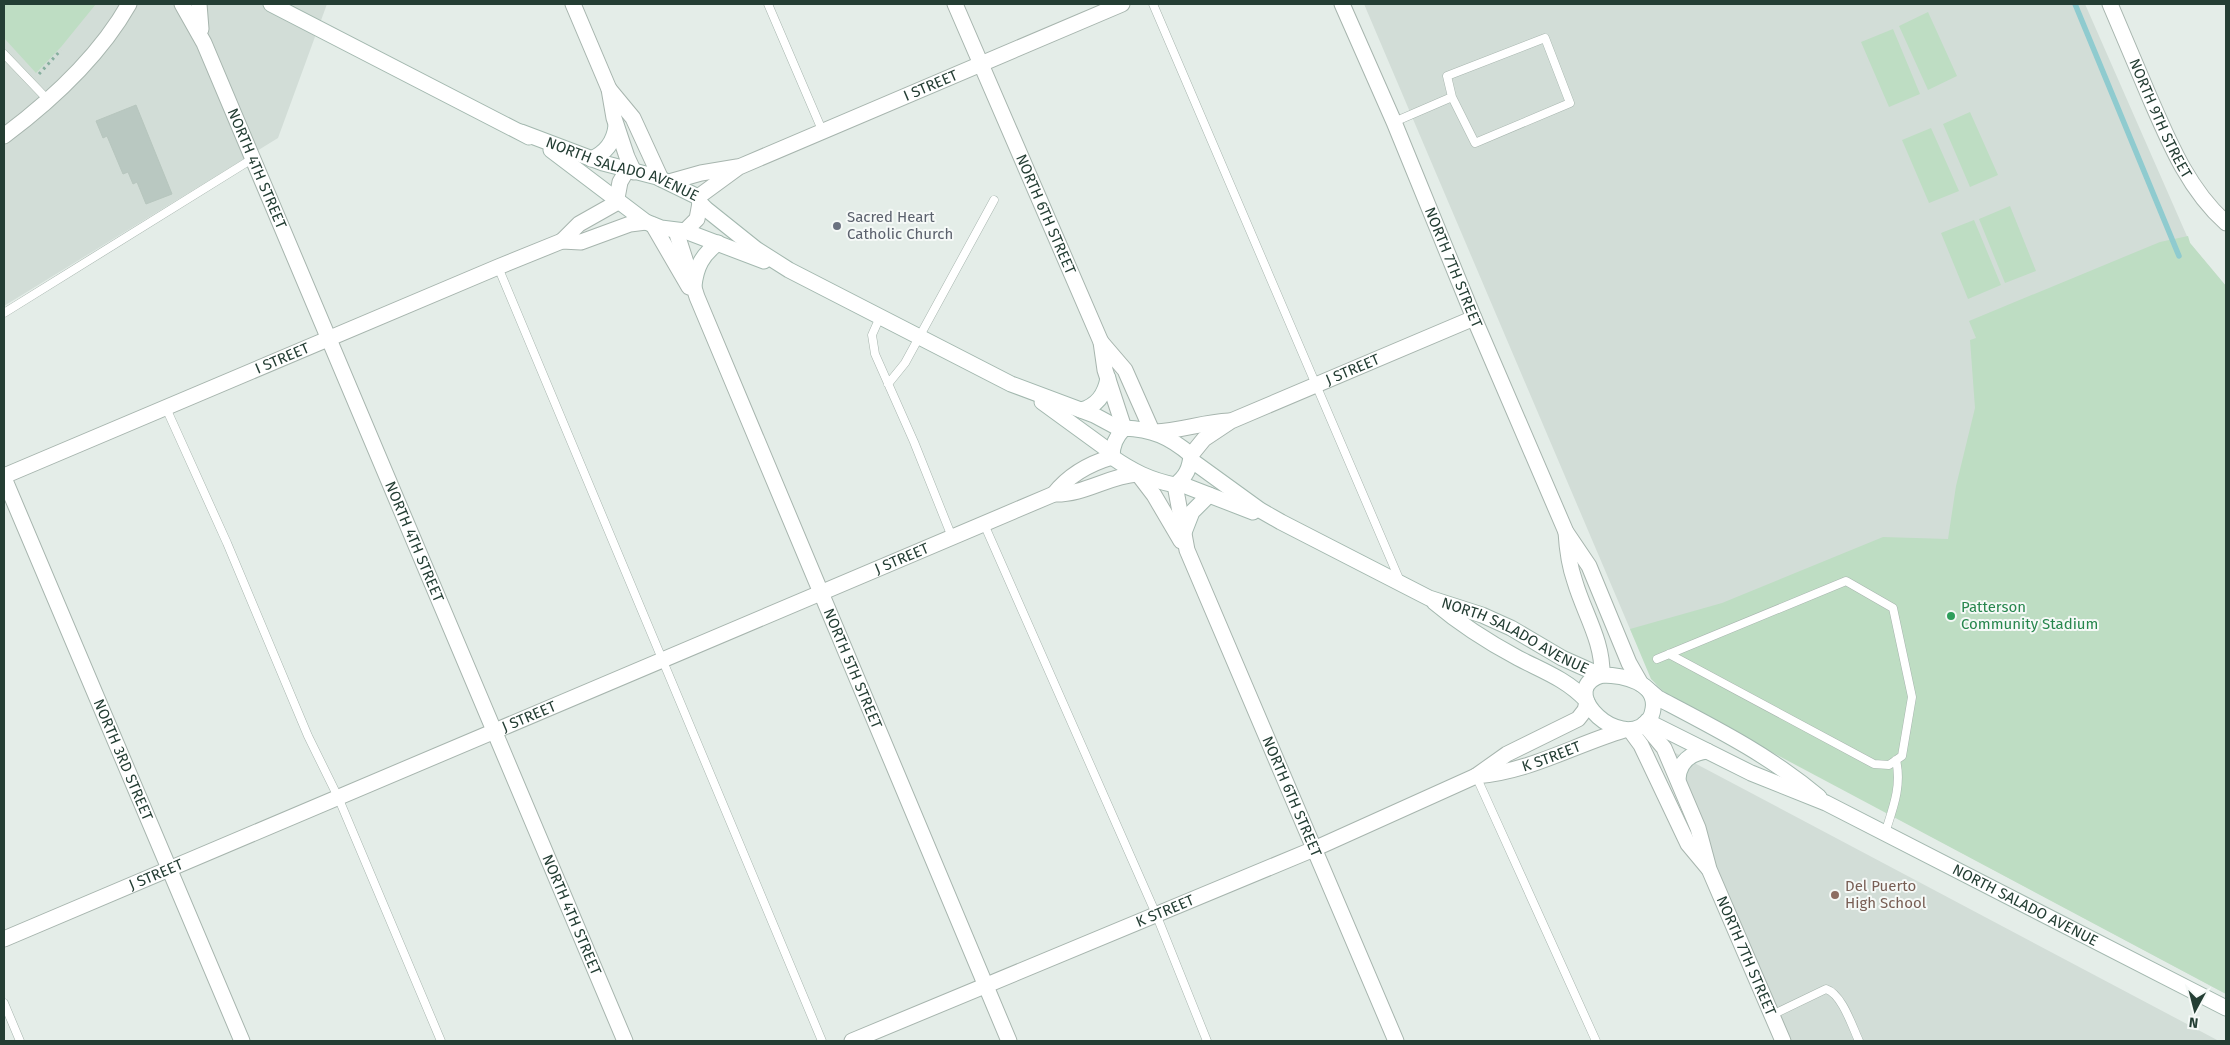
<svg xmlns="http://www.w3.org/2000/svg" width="2230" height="1045" viewBox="0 0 2230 1045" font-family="'Fira Sans',sans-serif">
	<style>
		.built { fill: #d2ddd7 }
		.green { fill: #beddc3 }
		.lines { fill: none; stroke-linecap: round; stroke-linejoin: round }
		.stream { stroke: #8fcbcf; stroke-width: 5.5 }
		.building { fill: #b9c8c1; stroke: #b7c6be }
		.service-casing { stroke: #a7b5ae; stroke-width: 9 }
		.minor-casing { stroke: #a7b5ae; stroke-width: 17 }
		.tertiary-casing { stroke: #a7b5ae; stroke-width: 17 }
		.secondary-casing { stroke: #a3b8af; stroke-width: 17 }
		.path { stroke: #86af9e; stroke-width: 3; stroke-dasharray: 2.5 4; stroke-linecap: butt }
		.service { stroke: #fff; stroke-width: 8 }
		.minor { stroke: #fff; stroke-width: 15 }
		.tertiary { stroke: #fff; stroke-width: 15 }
		.secondary { stroke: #fff; stroke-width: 15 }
		.worship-dot { fill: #6b7280; stroke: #f5f9f7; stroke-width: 2 }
		.leisure-dot { fill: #2e9e5b; stroke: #f5f9f7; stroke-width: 2 }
		.education-dot { fill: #8d6e63; stroke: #f5f9f7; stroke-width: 2 }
		.labels { text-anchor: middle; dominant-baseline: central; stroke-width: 4; stroke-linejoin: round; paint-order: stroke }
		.street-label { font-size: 15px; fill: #243e34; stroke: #f5f9f7 }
		.worship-label { font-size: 15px; fill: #5b616d; stroke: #f5f9f7; text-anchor: start }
		.leisure-label { font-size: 15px; fill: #27864d; stroke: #f5f9f7; text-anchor: start }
		.education-label { font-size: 15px; fill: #785e54; stroke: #f5f9f7; text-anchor: start }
	</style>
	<rect width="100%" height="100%" fill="#e4ede8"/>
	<path class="built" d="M4 4H327L278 138 4 306Z
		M1364 4H2085L2190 243 2226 286V994L1659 691 1630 629Z
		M1668 749 2219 1041H1784Z"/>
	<path class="green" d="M4 4H96L61 47 36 73 4 38Z
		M1928 12 1957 76 1928 90 1899 26Z
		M1893 29 1920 94 1889 107 1861 42Z
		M1970 112 1998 175 1970 187 1943 124Z
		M1931 128 1959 191 1929 203 1902 140Z
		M2010 206 2036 271 2005 283 1979 219Z
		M1974 220 2001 285 1968 299 1941 233Z
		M2188 236 2190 243 2226 286V994L1670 698 1651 679 1630 629 1722 603 1883 537 1948 539 1956 486 1975 408 1970 340 1976 338 1969 321 2160 242Z"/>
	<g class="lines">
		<path class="stream" d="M2075 4 2179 256"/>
	</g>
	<path class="building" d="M136 105 172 194 146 204 137 182 133 184 128 172 123 174 107 136 103 138 96 121Z"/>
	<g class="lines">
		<defs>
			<path id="service" d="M768 4 822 130
				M1153 4 1400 581
				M4 54 48 100
				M1394 122 1452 97 1475 143 1570 103 1545 38 1447 76 1452 97
				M498 267 822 1041
				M4 313 252 159
				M880 317 872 335 875 354 914 442 952 537
				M888 384 905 363 994 200
				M166 408 227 543 308 736 338 797 441 1041
				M984 524 1156 914 1207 1041
				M1657 659 1846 581 1893 608 1912 697 1902 756 1889 765 1874 764 1669 654
				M1476 776 1596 1041
				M1885 833C1893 808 1902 786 1896 760
				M4 1003 20 1041
				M1772 1015 1826 989C1842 994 1852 1026 1859 1041"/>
			<g id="minor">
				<path id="s1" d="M182 4 204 43 625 1041"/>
				<path d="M199 4 201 29"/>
				<path d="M573 4 609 89 614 118 627 157 634 172"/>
				<path id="s2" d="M955 4 1101 342 1105 370 1124 428"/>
				<path id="s3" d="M1342 4 1394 122 1474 318 1566 532 1589 566 1629 663 1641 684"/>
				<path id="s4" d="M2110 4C2123 34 2136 65 2149 96 2169 142 2188 189 2226 223"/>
				<path d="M609 89 633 118 661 179"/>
				<path d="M669 182 701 173 737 167"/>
				<path id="s5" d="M698 197 739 167 1122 4"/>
				<path d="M617 198 620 182 627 170"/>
				<path d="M653 225 689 287"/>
				<path id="s6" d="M676 231 697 297 1009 1041"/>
				<path d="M685 231 697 219 700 203"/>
				<path d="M562 241 579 224 618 202"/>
				<path d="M1101 342 1125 370 1152 431"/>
				<path d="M1155 432C1180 431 1204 422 1229 421"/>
				<path id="s7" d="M1191 455 1204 439 1231 421 1474 318"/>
				<path d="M1138 474 1154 495 1181 541"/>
				<path id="s8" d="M4 476 498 267 562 241 581 242 630 224 646 222"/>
				<path id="s9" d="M4 478 242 1041"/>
				<path id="s10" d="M1175 485 1187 550 1396 1041"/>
				<path d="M1054 494C1069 475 1088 464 1112 457"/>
				<path d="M1566 532C1567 549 1569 565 1575 582 1584 613 1603 641 1602 675"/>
				<path id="s11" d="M1644 724 1664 748 1698 828 1709 869 1783 1041"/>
				<path d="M1630 730 1641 745 1688 844 1708 868"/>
				<path id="s12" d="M1476 776C1529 772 1574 745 1624 730"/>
				<path id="s13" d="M4 939 1054 494C1084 495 1108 476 1137 474"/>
				<path id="s14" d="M852 1041 1314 849 1476 776 1507 754 1578 719 1585 710 1587 702"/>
			</g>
			<path id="tertiary" d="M4 136C52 100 99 57 129 4"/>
			<g id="secondary">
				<path d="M271 4 529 137"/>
				<path id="s15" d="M521 132 603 163 657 177 698 197 700 203 706 209 756 249 789 270 1011 384 1094 415 1122 430"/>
				<path d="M551 150 646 222 661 228 685 231 764 261"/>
				<path d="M591 159C606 153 614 142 616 126"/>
				<path d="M694 286C696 267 702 255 718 243"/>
				<path d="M1042 402 1112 453"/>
				<path d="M1081 410C1097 406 1105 395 1108 378"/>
				<path d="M1124 428C1152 429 1170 437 1191 455 1190 468 1186 477 1175 485 1150 480 1132 471 1112 457 1112 445 1116 437 1124 428Z"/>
				<path id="s16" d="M1191 460 1260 510 1281 522 1429 598 1482 615 1511 628 1562 658 1600 675"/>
				<path d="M1178 483 1253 512"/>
				<path d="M1183 535 1192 512 1209 495"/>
				<path d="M1434 602C1460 624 1488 642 1518 658 1543 671 1566 679 1586 700"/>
				<path d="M1602 675C1622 675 1658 682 1653 709 1652 717 1647 724 1640 727 1610 742 1558 688 1602 675Z"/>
				<path d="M1644 686 1658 698C1715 728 1769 755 1819 797"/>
				<path id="s17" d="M1647 721 1751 773 1826 803 2226 1008"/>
				<path d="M1678 779C1679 762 1690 753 1707 751"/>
			</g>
		</defs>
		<use href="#service" class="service-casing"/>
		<use href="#minor" class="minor-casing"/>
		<use href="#tertiary" class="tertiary-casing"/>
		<use href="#secondary" class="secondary-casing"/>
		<path class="path" d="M39 74 61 50"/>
		<use href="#service" class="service"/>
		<use href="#minor" class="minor"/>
		<use href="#tertiary" class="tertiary"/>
		<use href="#secondary" class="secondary"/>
	</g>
	<circle class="worship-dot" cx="837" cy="226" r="5"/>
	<circle class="leisure-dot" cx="1951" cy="616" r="5"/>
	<circle class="education-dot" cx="1835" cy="895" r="5"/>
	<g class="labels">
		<g class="street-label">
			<text stroke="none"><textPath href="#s5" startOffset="259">I STREET</textPath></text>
			<text stroke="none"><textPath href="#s4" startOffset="125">NORTH 9TH STREET</textPath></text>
			<text stroke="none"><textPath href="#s1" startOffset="181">NORTH 4TH STREET</textPath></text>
			<text stroke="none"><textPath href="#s15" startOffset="108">NORTH SALADO AVENUE</textPath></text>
			<text stroke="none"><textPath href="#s2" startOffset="229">NORTH 6TH STREET</textPath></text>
			<text stroke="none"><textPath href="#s3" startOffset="286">NORTH 7TH STREET</textPath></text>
			<text stroke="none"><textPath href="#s8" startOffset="302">I STREET</textPath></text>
			<text stroke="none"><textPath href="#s7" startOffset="185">J STREET</textPath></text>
			<text stroke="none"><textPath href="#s1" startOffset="586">NORTH 4TH STREET</textPath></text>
			<text stroke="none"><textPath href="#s13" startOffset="975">J STREET</textPath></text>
			<text stroke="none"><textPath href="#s16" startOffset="370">NORTH SALADO AVENUE</textPath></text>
			<text stroke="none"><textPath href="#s6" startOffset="472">NORTH 5TH STREET</textPath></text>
			<text stroke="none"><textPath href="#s13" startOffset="570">J STREET</textPath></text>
			<text stroke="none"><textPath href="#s12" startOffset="78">K STREET</textPath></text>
			<text stroke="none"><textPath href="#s9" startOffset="306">NORTH 3RD STREET</textPath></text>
			<text stroke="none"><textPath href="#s10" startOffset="334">NORTH 6TH STREET</textPath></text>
			<text stroke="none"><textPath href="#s13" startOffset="165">J STREET</textPath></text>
			<text stroke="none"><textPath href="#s17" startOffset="421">NORTH SALADO AVENUE</textPath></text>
			<text stroke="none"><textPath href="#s14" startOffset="339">K STREET</textPath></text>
			<text stroke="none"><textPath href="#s1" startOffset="991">NORTH 4TH STREET</textPath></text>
			<text stroke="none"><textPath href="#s11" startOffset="255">NORTH 7TH STREET</textPath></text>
		</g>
		<g class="worship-label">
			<text x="847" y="217">Sacred Heart<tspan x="847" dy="17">Catholic Church</tspan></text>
		</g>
		<g class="leisure-label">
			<text x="1961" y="607">Patterson<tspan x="1961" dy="17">Community Stadium</tspan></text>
		</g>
		<g class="education-label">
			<text x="1845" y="886">Del Puerto<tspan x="1845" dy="17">High School</tspan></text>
		</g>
	</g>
	<rect width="2230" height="1045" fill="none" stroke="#243e34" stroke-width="10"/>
	<g transform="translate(2195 1010) rotate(187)" stroke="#f5f9f7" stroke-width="4" paint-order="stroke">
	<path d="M0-4L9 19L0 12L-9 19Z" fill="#243e34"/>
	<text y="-8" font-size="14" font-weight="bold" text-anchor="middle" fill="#243e34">N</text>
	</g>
</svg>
